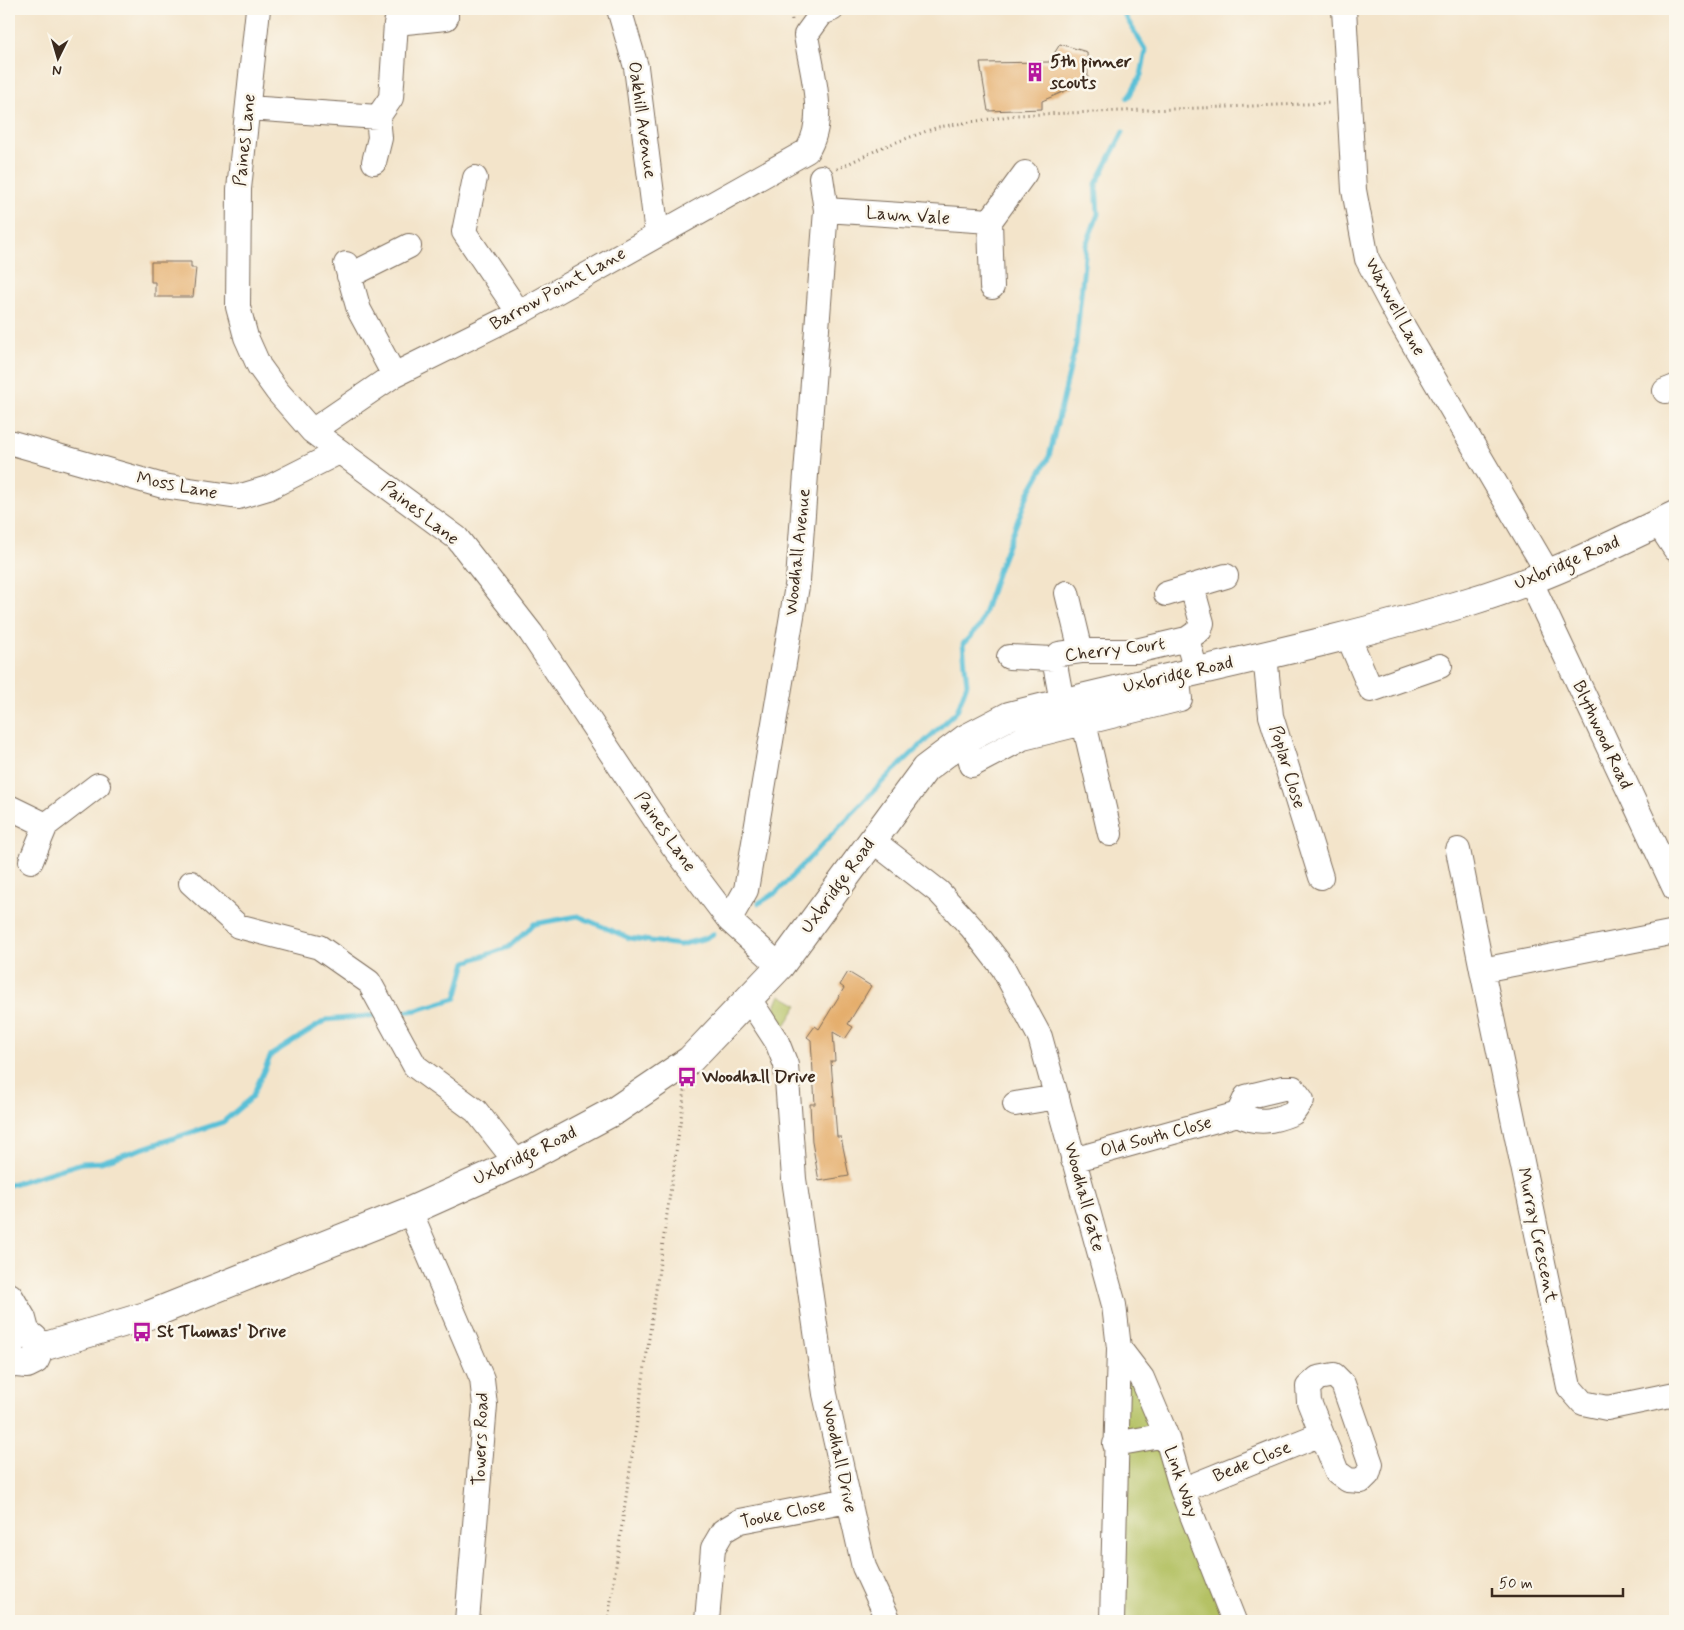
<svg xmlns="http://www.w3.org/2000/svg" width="1684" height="1630" viewBox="0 0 1684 1630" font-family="Mynerve,sans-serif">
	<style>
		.green { fill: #b4c163; stroke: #787640 }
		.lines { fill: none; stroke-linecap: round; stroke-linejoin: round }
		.stream { stroke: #5ac0d7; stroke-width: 5 }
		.building { fill: #e4ab67 }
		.minor-casing { stroke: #7b6b5a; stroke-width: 26 }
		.major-casing { stroke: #7b6b5a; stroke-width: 30 }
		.path { stroke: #7b6b5a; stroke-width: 3; stroke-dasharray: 1 4; stroke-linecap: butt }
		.minor { stroke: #fff; stroke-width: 24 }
		.major { stroke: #fff; stroke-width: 28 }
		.labels { text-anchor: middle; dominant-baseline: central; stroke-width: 5; stroke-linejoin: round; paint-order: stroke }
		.poi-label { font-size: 18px; font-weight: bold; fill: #3b2a1e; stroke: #fbf7ec; text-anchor: start }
		.street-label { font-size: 18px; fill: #3b2a1e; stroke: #fbf7ec }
	</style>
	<rect width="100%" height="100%" fill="#fbf7ec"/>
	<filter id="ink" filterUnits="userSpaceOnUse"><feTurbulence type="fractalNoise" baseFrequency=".02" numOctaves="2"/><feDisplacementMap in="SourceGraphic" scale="10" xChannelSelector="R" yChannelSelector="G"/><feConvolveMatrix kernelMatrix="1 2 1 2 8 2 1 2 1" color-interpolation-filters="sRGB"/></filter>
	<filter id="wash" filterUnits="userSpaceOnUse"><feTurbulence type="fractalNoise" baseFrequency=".0096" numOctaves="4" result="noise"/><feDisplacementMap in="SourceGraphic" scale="20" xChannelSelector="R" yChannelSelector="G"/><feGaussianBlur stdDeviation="1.12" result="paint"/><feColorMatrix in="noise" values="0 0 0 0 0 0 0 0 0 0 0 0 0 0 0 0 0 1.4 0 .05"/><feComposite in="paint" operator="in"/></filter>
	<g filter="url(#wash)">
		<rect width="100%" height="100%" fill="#f3e4ca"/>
		<path class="green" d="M780 995 798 1005 784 1027 778 1023 773 1012Z
			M1119 1348 1234 1621H1112Z"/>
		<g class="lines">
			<path class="stream" d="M1124 9V14L1146 51 1141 75 1128 98
				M759 903 777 892 886 778 957 711 967 684 963 644 980 626 999 568 1028 494 1049 457 1076 344 1086 245 1098 214 1096 184 1123 132
				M395 1013 417 1010 456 998 466 962 509 947 534 924 578 916 629 938 680 945 706 938 713 934
				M9 1185 82 1163 101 1162 223 1122 252 1097 271 1055 326 1020 379 1015"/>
		</g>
		<g id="blocks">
			<path class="building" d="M1060 44 1087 52 1088 81 1042 101V109L988 111 980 63 1049 62Z
				M151 262H191V268H196L193 297H155V282H151Z
				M848 972 871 986 848 1024 853 1027 845 1039 833 1032 835 1061H831L837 1137H841L849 1176 819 1181 812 1142 810 1104H815L811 1040 807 1037 815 1026 819 1029 844 988 840 985Z"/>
		</g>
	</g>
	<g filter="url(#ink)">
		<use href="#blocks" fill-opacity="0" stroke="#7b6b5a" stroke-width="1"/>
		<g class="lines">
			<defs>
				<path id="minor" d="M258 9 239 189 238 307 246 337 259 366 277 391 312 431 457 538 531 633 673 846 729 920 780 966
					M619 9 636 67 657 234
					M1344 9 1354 190 1367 259 1400 321 1548 573
					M248 108 378 117
					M374 162 380 138 378 117 391 98 396 23 446 18V9
					M475 178 464 232 519 313
					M826 210 990 221 992 287
					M990 221 1025 173
					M346 264 359 310 394 375
					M349 276 409 246
					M1665 391 1675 387
					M312 431 394 375 519 313 807 151C828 118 811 71 806 35L822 13 832 9
					M9 442 163 486 238 497 268 488 339 452
					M1658 523 1675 549
					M1530 580 1675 889
					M1067 593 1081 651
					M1166 594 1226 576
					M1348 636 1371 690 1440 666
					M1187 639 1200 630 1202 623 1192 587
					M1265 655 1271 716 1321 877
					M1009 657 1054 659
					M1062 702 1054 659 1059 654 1081 651H1136L1187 639 1196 671
					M1084 723 1110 834
					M965 739 972 765 1023 738 1180 699 1177 674
					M9 807 46 825
					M872 840 939 892 972 928 1003 968 1040 1037 1114 1305 1119 1348 1112 1621
					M1458 850 1482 970
					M31 861 46 825 98 785
					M191 883 238 926 319 947 369 982 415 1066 476 1111 517 1163
					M729 920 746 890 798 580 826 210 821 177
					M1675 932 1482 970 1569 1387 1583 1403 1607 1408 1675 1394
					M749 999 777 1042 786 1065 794 1179 825 1394 864 1567 889 1621
					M1015 1104 1057 1097
					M1073 1160 1238 1114 1246 1097 1283 1088H1293L1302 1100 1293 1113C1273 1121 1258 1125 1238 1114
					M410 1211 482 1379 485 1405 467 1621
					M1119 1348 1142 1378 1166 1435 1182 1490 1234 1621
					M1334 1375 1343 1384 1371 1464 1368 1474 1361 1481 1348 1480 1337 1472 1309 1402 1308 1387 1318 1378Z
					M1115 1444 1166 1435
					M1182 1490 1321 1434
					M707 1621 713 1548 723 1531 740 1521 848 1500"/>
				<path id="major" d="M9 1297 22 1319 26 1334
					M9 1345 16 1336 26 1334C39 1339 41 1349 35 1360L27 1364 16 1363 9 1354
					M39 1348 149 1315 410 1211 517 1163 616 1110 690 1060 780 966 925 769 965 739 1009 716C1163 676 1319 648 1471 601 1541 580 1609 547 1675 515"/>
			</defs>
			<use href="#minor" class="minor-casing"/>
			<use href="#major" class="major-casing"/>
			<path class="path" d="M791 9 792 21
				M837 169 883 147 938 127 1016 115 1331 103
				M608 1621 685 1090"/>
			<use href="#minor" class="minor"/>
			<use href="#major" class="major"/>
		</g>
	</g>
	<defs>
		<symbol id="building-bare" viewBox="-9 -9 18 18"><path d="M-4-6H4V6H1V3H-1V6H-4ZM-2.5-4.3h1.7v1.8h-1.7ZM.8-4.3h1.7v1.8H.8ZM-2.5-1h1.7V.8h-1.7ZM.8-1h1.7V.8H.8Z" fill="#b5179e" stroke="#fbf7ec" stroke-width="2.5" paint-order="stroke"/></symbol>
		<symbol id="bus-bare" viewBox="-9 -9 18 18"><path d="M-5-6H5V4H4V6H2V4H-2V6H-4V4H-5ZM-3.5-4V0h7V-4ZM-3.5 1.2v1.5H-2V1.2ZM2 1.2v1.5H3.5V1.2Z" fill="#b5179e" stroke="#fbf7ec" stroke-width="2.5" paint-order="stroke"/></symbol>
	</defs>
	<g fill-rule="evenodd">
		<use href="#building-bare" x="1021" y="58" width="28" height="28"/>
		<use href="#bus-bare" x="673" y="1063" width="28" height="28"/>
		<use href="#bus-bare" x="128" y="1318" width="28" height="28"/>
	</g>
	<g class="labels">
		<g class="poi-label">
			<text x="1050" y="62">5th pinner<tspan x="1050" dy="21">scouts</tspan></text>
			<text x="702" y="1077">Woodhall Drive</text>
			<text x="157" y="1332">St Thomas' Drive</text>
		</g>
		<g class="street-label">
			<text transform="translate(642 120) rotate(82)">Oakhill Avenue</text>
			<text transform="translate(245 140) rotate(-84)">Paines Lane</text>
			<text transform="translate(908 216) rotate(4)">Lawn Vale</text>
			<text transform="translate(558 289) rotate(-29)">Barrow Point Lane</text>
			<text transform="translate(1395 307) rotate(62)">Waxwell Lane</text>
			<text transform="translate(177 486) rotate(11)">Moss Lane</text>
			<text transform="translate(420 513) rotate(38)">Paines Lane</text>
			<text transform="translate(798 552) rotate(-84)">Woodhall Avenue</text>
			<text transform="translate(1567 563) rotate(-23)">Uxbridge Road</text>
			<text transform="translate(1115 650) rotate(-7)">Cherry Court</text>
			<text transform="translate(1178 675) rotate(-13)">Uxbridge Road</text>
			<text transform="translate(1602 735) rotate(65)">Blythwood Road</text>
			<text transform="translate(1287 767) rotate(73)">Poplar Close</text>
			<text transform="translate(665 832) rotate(55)">Paines Lane</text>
			<text transform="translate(838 886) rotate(-54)">Uxbridge Road</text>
			<text transform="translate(1156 1137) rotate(-15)">Old South Close</text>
			<text transform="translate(525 1156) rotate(-26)">Uxbridge Road</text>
			<text transform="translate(1084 1197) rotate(75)">Woodhall Gate</text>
			<text transform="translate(1537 1235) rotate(78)">Murray Crescent</text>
			<text transform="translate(481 1439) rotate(-88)">Towers Road</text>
			<text transform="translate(839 1457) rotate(78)">Woodhall Drive</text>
			<text transform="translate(1252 1462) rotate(-22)">Bede Close</text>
			<text transform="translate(1181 1482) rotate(71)">Link Way</text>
			<text transform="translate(783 1514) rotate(-12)">Tooke Close</text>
		</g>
	</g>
	<rect width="1684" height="1630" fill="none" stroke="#fbf7ec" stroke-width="30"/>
	<g transform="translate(58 58) rotate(185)" stroke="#fbf7ec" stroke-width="4" paint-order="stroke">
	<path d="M0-4L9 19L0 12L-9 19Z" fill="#3b2a1e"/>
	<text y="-8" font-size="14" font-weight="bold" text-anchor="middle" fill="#3b2a1e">N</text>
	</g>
	<path d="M1492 1588v8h131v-8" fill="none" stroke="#3b2a1e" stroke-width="2.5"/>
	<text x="1499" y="1588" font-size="15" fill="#3b2a1e" stroke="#fbf7ec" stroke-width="4" paint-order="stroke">50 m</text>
</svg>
